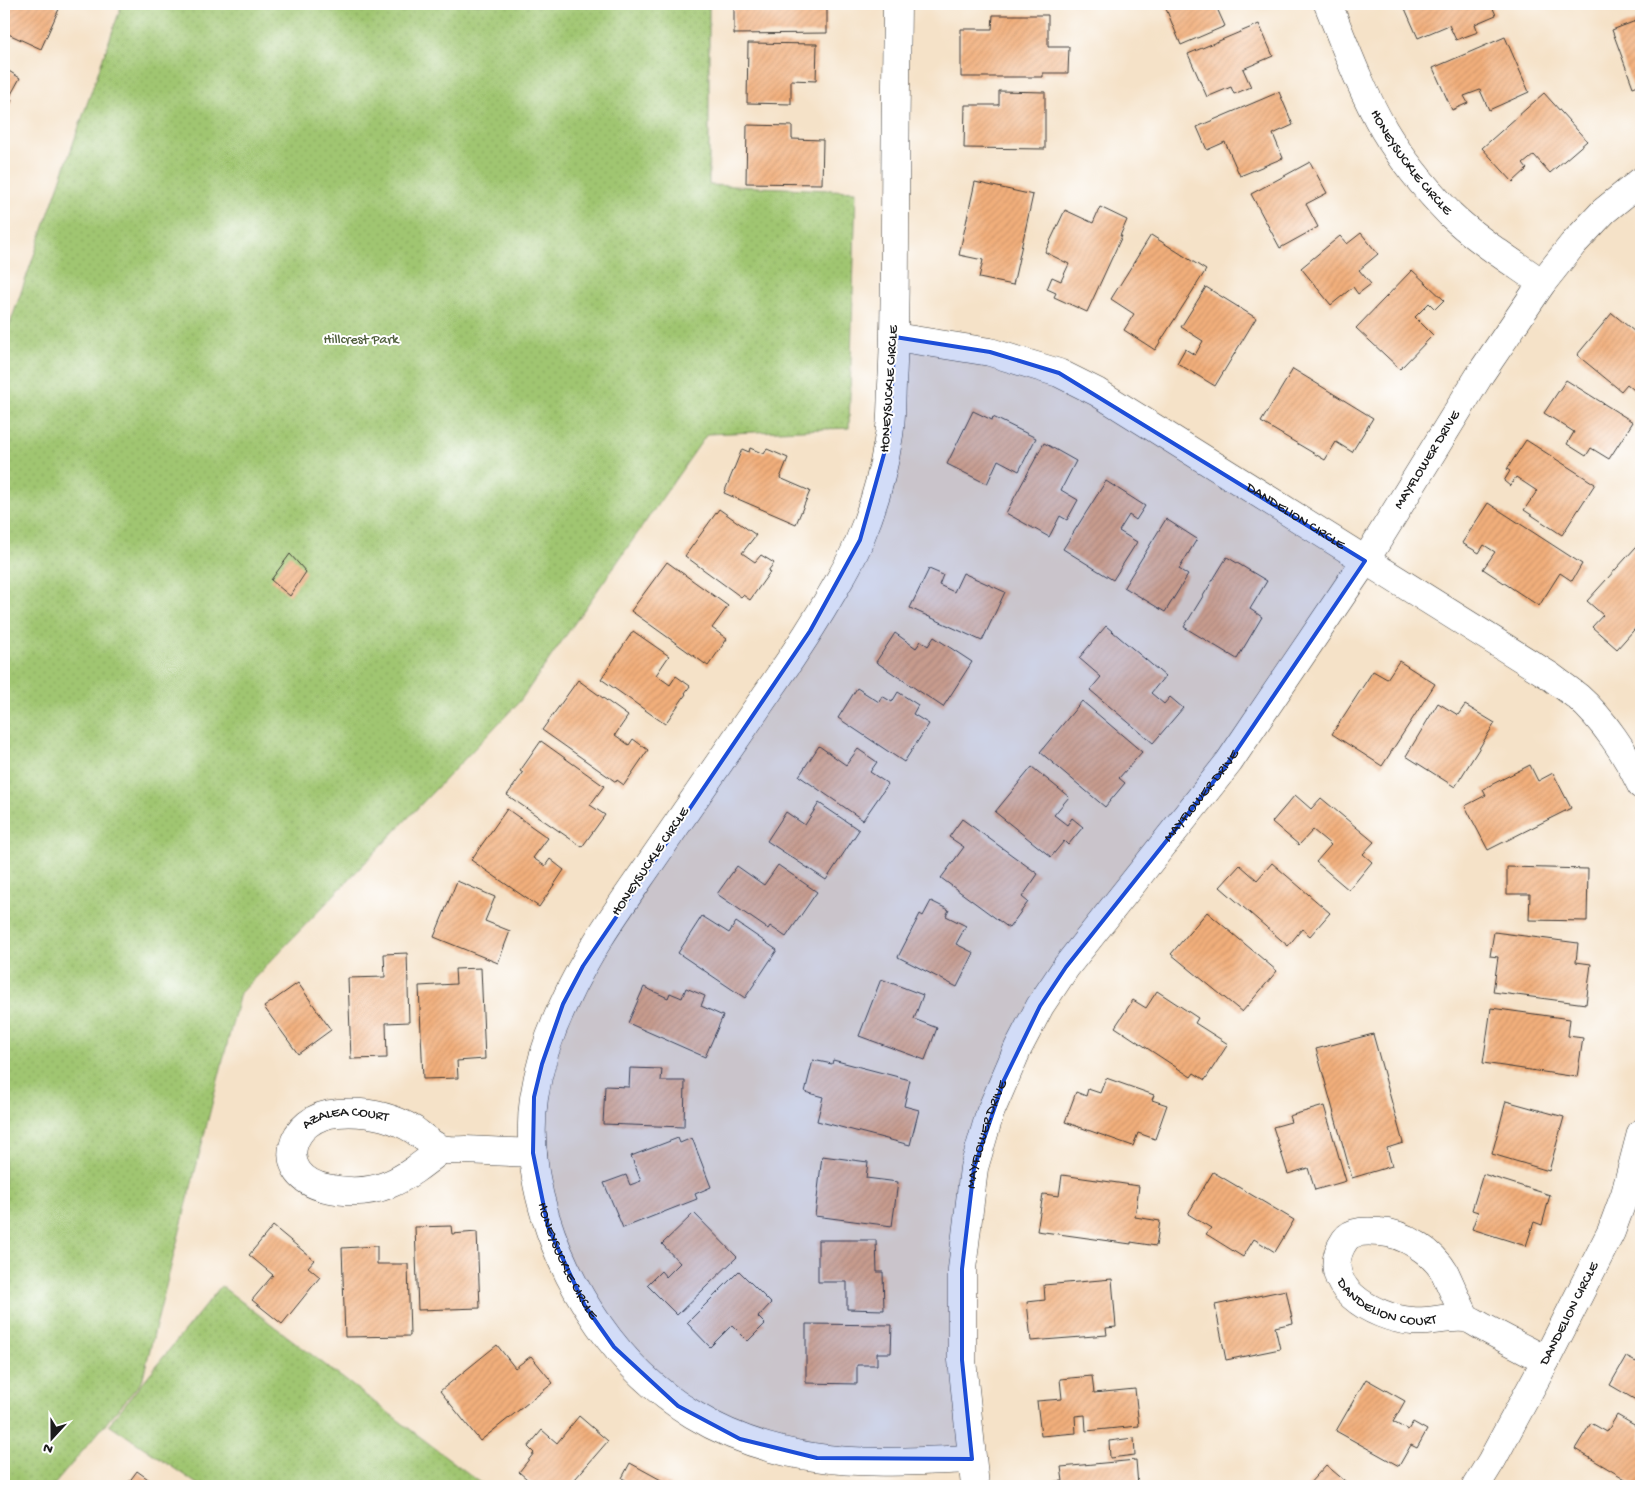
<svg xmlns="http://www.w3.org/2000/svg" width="1645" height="1490" viewBox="0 0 1645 1490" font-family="'Gochi Hand',sans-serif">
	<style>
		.green { fill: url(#green-dots); stroke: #5e7146 }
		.building { fill: url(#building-hatch) }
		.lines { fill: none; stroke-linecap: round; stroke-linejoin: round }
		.minor-casing { stroke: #3d3a36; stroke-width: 29 }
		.minor { stroke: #fff; stroke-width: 28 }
		.marked { fill: #1d4ed8; fill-opacity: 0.2; stroke: #1d4ed8; stroke-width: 4; stroke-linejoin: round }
		.labels { text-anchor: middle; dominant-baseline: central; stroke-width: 4; stroke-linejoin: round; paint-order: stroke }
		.street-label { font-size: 14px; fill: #1c1c1c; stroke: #fff }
		.park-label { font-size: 14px; fill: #51603e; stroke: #fff }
	</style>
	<defs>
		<pattern id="green-dots" width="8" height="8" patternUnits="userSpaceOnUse" patternTransform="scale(1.25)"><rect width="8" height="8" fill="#a0c671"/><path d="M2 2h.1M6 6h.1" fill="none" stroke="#89aa61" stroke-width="1.8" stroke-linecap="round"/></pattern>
		<pattern id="building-hatch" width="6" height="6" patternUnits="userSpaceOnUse" patternTransform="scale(1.25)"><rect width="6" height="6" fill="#f2af7b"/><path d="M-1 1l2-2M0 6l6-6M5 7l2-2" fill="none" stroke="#cf966a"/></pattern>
	</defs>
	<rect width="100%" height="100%" fill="#fff"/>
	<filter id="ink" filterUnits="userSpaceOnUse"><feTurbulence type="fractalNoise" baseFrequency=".02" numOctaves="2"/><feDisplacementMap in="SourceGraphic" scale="10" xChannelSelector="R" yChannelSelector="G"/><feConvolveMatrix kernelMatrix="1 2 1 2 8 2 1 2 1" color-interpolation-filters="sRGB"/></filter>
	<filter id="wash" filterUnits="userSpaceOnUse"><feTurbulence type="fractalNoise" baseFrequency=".0096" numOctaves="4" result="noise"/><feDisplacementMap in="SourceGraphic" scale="20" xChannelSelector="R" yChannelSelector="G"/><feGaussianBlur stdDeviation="1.12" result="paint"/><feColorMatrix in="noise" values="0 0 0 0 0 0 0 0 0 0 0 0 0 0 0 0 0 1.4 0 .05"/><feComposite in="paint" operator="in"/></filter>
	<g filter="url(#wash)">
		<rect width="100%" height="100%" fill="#f5e2c8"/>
		<path class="green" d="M122 4H709V185L856 191 849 428 707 434 520 701 240 993 142 1381 53 1486H4V341Z
			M221 1286 485 1486H200L109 1424Z"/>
		<g id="blocks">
			<path class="building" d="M4 4H58L56 7 59 9 41 49 4 32Z
				M734 4H827V33L734 34Z
				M1006 4H1046V6L1006 5Z
				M1164 4H1215L1225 26 1181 45Z
				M1403 4H1491L1496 15 1475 24 1478 32 1456 40 1449 25 1418 38Z
				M993 15H1048V47H1069L1068 73H1043V77H961V29H992Z
				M1641 19V84L1633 87 1612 30Z
				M1259 24 1273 56 1243 69 1251 87 1234 94 1231 87 1207 97 1188 54Z
				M1505 37 1529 92 1489 110 1480 90 1464 96 1468 103 1452 110 1433 68Z
				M748 43 817 44 816 81 791 80V104L747 103Z
				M4 68 20 78 9 98 12 100 4 115Z
				M999 91 1045 92V149L964 148 965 105H999Z
				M1279 92 1293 125 1273 134 1283 158 1240 176 1225 142 1207 150 1197 127Z
				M1544 93 1587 141 1550 173 1534 155 1523 164 1527 169 1513 182 1482 148Z
				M747 125 792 126V139L823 140 822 184 746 183Z
				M1310 162 1327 193 1306 204 1318 227 1280 248 1251 194Z
				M975 182 1033 195 1013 285 979 278 983 260 959 255Z
				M1100 207 1127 220 1120 236H1122L1087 312 1054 297 1056 293 1047 289 1052 277 1061 281 1069 264 1045 252 1065 210 1093 223Z
				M1361 233 1378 254 1359 270 1371 284 1358 294 1353 287 1331 305 1301 268 1340 236 1347 244Z
				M1151 235 1206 270 1155 350 1124 330 1134 314 1111 299Z
				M1412 270 1444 300 1435 309 1429 303 1415 317 1433 335 1400 369 1356 328Z
				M1206 287 1256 318 1215 386 1177 363 1185 349 1195 355 1203 341 1181 327Z
				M1612 313 1641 337V396L1627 384 1621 391 1577 355Z
				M1293 369 1373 418 1352 452 1336 442 1325 460 1261 422Z
				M1566 380 1633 422 1609 459 1591 448 1586 456 1567 444 1574 432 1544 413Z
				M973 411 992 420 993 417 1036 438 1019 471 998 460 987 484 947 464Z
				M1526 440 1595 484 1562 535 1524 510 1537 491 1516 477 1510 486 1504 481 1510 471 1507 469Z
				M1044 443 1076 461 1061 490 1078 500 1067 520 1060 516 1049 537 1006 513Z
				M750 448 764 454 767 449 788 458 780 478 810 491 796 524 724 493 742 449 749 452Z
				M1106 481 1145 506 1136 520 1129 515 1119 531 1137 542 1113 580 1063 549Z
				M1488 503 1582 564 1572 581 1560 573 1539 606 1483 569 1495 552 1484 545 1479 553 1462 543Z
				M719 509 756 535 742 553 755 562 761 555 774 563 768 571 770 572 750 600 743 595 741 597 685 556Z
				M1166 519 1197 539 1179 569 1188 575 1165 612 1124 587Z
				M1636 547 1641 552V622L1617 649 1592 627 1603 615 1587 601Z
				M290 554 306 572 290 596 271 580Z
				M1227 557 1267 581 1250 609 1262 617 1237 659 1184 627Z
				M667 562 728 606 712 628 727 639 708 666 631 611Z
				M929 569 943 575 939 585 954 592 963 573 1005 592 982 641 910 608Z
				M1106 626 1165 676 1151 693 1164 704 1170 697 1183 708 1153 743 1090 690 1101 677 1079 658Z
				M633 631 669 656 656 675 670 685 676 676 690 686 685 693 686 694 665 724 601 679Z
				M895 633 916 648 921 641 928 646 934 637 972 662 943 707 876 662Z
				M1399 661 1435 684 1382 766 1332 734 1373 671 1387 679Z
				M578 680 628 716 615 735 629 745 633 739 648 750 624 785 617 780 616 782 542 730Z
				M857 688 879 702 882 696 892 702 898 692 918 705 913 714 929 724 904 762 838 718Z
				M1082 701 1142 752 1119 778 1125 783 1105 807 1040 752Z
				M1438 703 1458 715 1465 705 1495 723 1455 787 1406 756Z
				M541 741 604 786 590 805 605 815 582 847 507 795 523 773 520 771Z
				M819 746 846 765 858 749 877 762 870 772 888 784 863 820 799 776Z
				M1530 765 1538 781 1553 773 1571 808 1488 850 1465 806 1486 795 1483 789Z
				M1032 767 1069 797 1054 815 1067 825 1072 818 1083 827 1068 845 1064 841 1051 857 995 812Z
				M1295 795 1311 809 1321 798 1374 842 1363 854 1372 862 1349 890 1316 862 1331 845 1313 830 1299 845 1272 822Z
				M819 803 859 830 826 880 767 841 786 812 805 825Z
				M507 809 548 838 533 858 545 866 550 859 564 870 539 907 471 860Z
				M962 819 1038 874 1022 897 1028 902 1009 928 941 878 964 847 949 837Z
				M1272 863 1330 913 1310 936 1302 929 1288 946 1220 887 1240 865 1257 880Z
				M778 865 817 892 786 937 770 926 768 929 717 894 737 866 764 885Z
				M1507 867 1588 869 1587 921 1529 920 1530 894H1507Z
				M457 881 495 897 485 921 510 931 498 963 434 937Z
				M931 901 949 910 946 916 966 926 956 944 974 953 957 987 898 957 920 914 923 916Z
				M1207 912 1277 971 1242 1012 1171 954Z
				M702 916 729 933 736 922 777 950 745 998 678 953Z
				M1494 932 1578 943 1576 962 1591 964 1586 1004 1493 992 1498 957 1490 956Z
				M407 953 409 1022 386 1023 387 1058 351 1059 348 978 385 977 384 954Z
				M481 968 485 1059 457 1061 458 1078 423 1079 419 986 456 984 455 969Z
				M881 979 923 995 914 1019 937 1028 925 1060 859 1036Z
				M298 983 331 1030 298 1054 264 1007Z
				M644 987 668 998 670 993 682 998 686 988 705 996 701 1006 723 1016 705 1057 628 1023Z
				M1157 991 1198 1018 1195 1023 1228 1044 1205 1080 1194 1073 1191 1077 1115 1027 1133 1000 1146 1008Z
				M1491 1008 1570 1019 1568 1036 1583 1038 1577 1077 1483 1063Z
				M1373 1034 1403 1143 1387 1148 1392 1166 1352 1178 1316 1049Z
				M813 1060 832 1064 833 1060 910 1080 904 1106 919 1110 910 1145 817 1121 823 1097 805 1092Z
				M630 1068 662 1069 661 1081H685L684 1127 603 1124 605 1086 629 1087Z
				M1106 1078 1154 1095 1152 1100 1167 1105 1155 1139 1138 1133 1133 1146 1065 1122 1076 1092 1086 1096 1088 1089 1100 1093Z
				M1506 1101 1564 1117 1549 1171 1492 1154Z
				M1324 1106 1346 1181 1315 1190 1308 1168 1288 1174 1273 1127 1291 1122 1289 1116Z
				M678 1138 680 1143 692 1138 711 1187 695 1194 697 1199 623 1228 604 1183 626 1175 630 1185 641 1181 631 1156Z
				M822 1156 868 1162 866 1178 898 1182 892 1226 815 1216Z
				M1213 1172 1294 1220 1275 1252 1254 1239 1243 1257 1206 1234 1211 1228 1188 1214Z
				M1483 1174 1550 1195 1542 1225 1534 1222 1526 1246 1472 1229 1478 1212 1472 1210Z
				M1062 1175 1139 1186 1135 1217 1160 1221 1156 1246 1131 1242V1244L1037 1231 1043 1194 1059 1196Z
				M694 1213 737 1257 677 1315 647 1285 661 1271 666 1277 680 1263 662 1244Z
				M273 1226 314 1260 308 1267 320 1277 282 1324 252 1300 273 1275 249 1255Z
				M451 1226 452 1234 477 1232 480 1308 418 1310 415 1227Z
				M818 1240H876L877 1272H883L884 1310 847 1309V1282H818Z
				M377 1246V1264H408L410 1336 345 1337 342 1248Z
				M739 1271 771 1303 758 1317 765 1324 748 1341 732 1325 710 1347 687 1323Z
				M1112 1279 1116 1327 1106 1328 1107 1335 1031 1341 1027 1302 1045 1300 1044 1285Z
				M1286 1290 1293 1323 1275 1327 1280 1349 1226 1360 1215 1305Z
				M806 1324 892 1325 891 1353H877V1365H857V1384L806 1383Z
				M497 1345 515 1368 531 1356 553 1383 480 1441 440 1391Z
				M1641 1354V1403L1610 1385 1626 1357 1636 1362Z
				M1092 1376 1094 1393 1135 1389 1139 1426 1086 1431 1085 1415 1075 1416 1076 1433 1041 1436 1037 1401 1062 1399 1060 1379Z
				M1366 1379 1405 1401 1393 1422 1408 1430 1413 1422 1427 1430 1417 1448 1411 1445 1399 1466 1336 1431Z
				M1617 1415 1641 1429V1486H1637L1575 1449 1591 1423 1607 1432Z
				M579 1416 608 1441 569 1486H535L519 1472 534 1453 528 1447 542 1430 557 1443Z
				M1134 1438 1135 1455 1110 1458 1109 1441Z
				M1136 1460 1138 1486H1044L1043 1482 1063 1481 1061 1467Z
				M630 1463 672 1486H630L632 1484 622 1478Z
				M1326 1465 1351 1486H1307Z
				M137 1471 158 1486H126Z"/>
		</g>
	</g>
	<g filter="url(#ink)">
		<use href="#blocks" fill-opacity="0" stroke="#3d3a36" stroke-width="1"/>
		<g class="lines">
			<defs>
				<g id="minor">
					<path id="s1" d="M897 4C896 78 895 153 895 227 895 280 895 332 892 385 891 403 892 423 888 441 883 474 873 508 860 539 854 556 844 572 835 588 816 621 796 652 775 682 734 741 694 800 653 859 622 904 588 950 565 1001 551 1030 539 1065 534 1098 523 1177 554 1261 599 1325 651 1400 725 1444 814 1457 864 1465 922 1461 972 1459"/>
					<path id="s2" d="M1328 4C1345 46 1361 90 1384 130 1402 160 1425 188 1450 214 1477 240 1511 261 1542 283"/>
					<path id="s3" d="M895 337 990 352 1059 373 1097 392 1550 676C1559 683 1569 690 1578 697 1603 719 1627 755 1641 785"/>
					<path id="s4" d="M442 1149C404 1179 378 1200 326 1188 272 1176 288 1116 338 1113 365 1111 391 1116 414 1130 422 1136 433 1146 442 1149 449 1151 458 1150 465 1150 488 1151 510 1152 533 1153"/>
					<path id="s5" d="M1466 1318C1458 1303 1452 1288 1445 1273 1433 1252 1404 1233 1380 1232 1368 1231 1352 1230 1345 1240 1314 1285 1374 1318 1412 1321 1429 1323 1447 1316 1465 1318 1471 1319 1479 1325 1485 1328 1505 1339 1525 1349 1546 1360"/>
					<path id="s6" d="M975 1486 962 1360V1269L974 1168 990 1113 1018 1048 1040 1006 1066 967 1229 762 1365 561 1481 373 1542 283 1573 244 1604 211 1641 181"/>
					<path id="s7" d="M1476 1486 1492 1460 1546 1360 1611 1232 1625 1194 1641 1133"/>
				</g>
			</defs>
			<use href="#minor" class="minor-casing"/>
			<use href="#minor" class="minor"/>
		</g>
	</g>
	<path class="marked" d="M895 337 990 352 1059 373 1365 561 1226 766 1066 967 1040 1006 1004 1080 974 1168 962 1269V1360L972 1459 817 1458 740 1439 678 1406 614 1347 585 1306 548 1227 533 1153 534 1097 542 1064 563 1004 583 966 810 631 860 540 889 436Z"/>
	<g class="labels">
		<g class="street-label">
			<text stroke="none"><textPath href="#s2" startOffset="180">HONEYSUCKLE CIRCLE</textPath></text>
			<text transform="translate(890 389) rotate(-86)">HONEYSUCKLE CIRCLE</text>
			<text stroke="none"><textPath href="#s6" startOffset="1165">MAYFLOWER DRIVE</textPath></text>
			<text stroke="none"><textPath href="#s3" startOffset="445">DANDELION CIRCLE</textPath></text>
			<text stroke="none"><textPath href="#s6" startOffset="760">MAYFLOWER DRIVE</textPath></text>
			<text transform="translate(651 862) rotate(-56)">HONEYSUCKLE CIRCLE</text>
			<text stroke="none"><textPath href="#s4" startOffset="254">AZALEA COURT</textPath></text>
			<text stroke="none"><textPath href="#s6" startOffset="355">MAYFLOWER DRIVE</textPath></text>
			<text stroke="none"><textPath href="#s1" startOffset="1360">HONEYSUCKLE CIRCLE</textPath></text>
			<text stroke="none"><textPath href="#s5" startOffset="264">DANDELION COURT</textPath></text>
			<text stroke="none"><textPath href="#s7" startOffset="196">DANDELION CIRCLE</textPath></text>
		</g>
		<g class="park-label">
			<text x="361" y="340">Hillcrest Park</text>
		</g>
	</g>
	<rect width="1645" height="1490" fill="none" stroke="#fff" stroke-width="20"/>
	<g transform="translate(52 1438) rotate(201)" stroke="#ffffff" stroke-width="4" paint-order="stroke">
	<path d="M0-4L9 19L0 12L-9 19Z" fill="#1c1c1c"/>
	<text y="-8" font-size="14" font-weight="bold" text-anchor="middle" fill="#1c1c1c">N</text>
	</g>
</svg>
